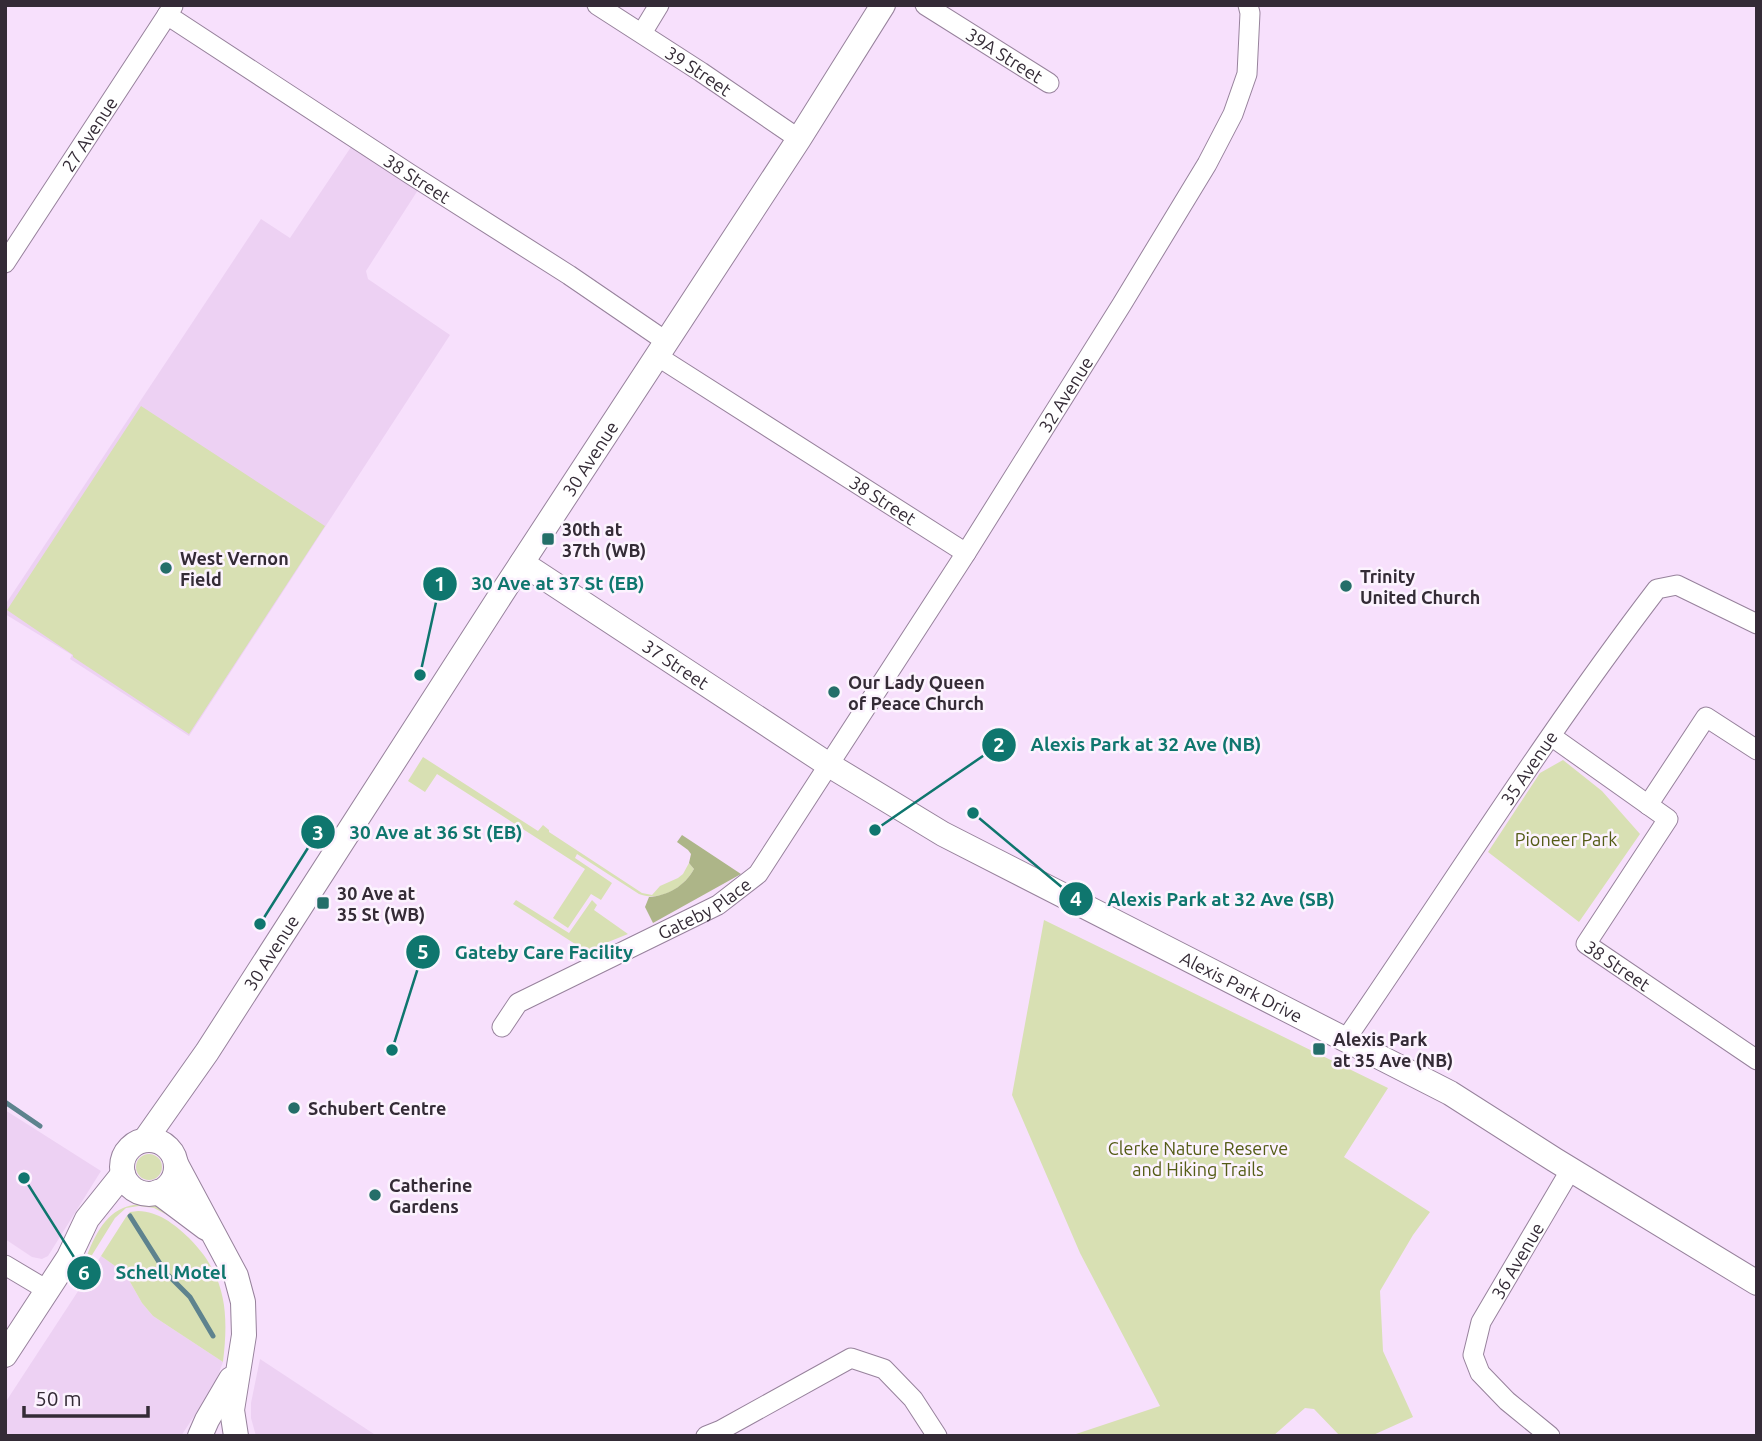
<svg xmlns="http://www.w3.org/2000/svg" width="1762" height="1441" viewBox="0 0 1762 1441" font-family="Ubuntu,sans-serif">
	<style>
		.built { fill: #edd1f3 }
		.green { fill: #d8e0b3 }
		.forest { fill: #adb588 }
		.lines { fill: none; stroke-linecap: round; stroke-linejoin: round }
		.stream { stroke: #5e838e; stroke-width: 5 }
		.minor-casing { stroke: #97829c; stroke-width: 21 }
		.tertiary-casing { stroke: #97829c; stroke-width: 26 }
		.minor { stroke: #fff; stroke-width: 19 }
		.tertiary { stroke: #fff; stroke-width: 24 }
		.poi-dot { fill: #246e69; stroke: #fcf3fe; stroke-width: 2.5 }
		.labels { text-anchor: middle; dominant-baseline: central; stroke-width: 5; stroke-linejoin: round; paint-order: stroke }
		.street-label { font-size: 18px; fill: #342b36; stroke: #fcf3fe }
		.poi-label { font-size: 18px; font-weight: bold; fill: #342b36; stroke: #fcf3fe; text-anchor: start }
		.park-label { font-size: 18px; fill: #545c16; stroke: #fcf3fe }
		.leader { fill: none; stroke: #0f766e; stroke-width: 2.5 }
		.callout-dot { fill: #0f766e; stroke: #fcf3fe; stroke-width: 2.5 }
		.mark-label { font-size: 21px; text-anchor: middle; font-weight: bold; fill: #fff }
		.callout-label { font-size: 19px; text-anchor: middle; font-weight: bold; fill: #0f766e; stroke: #fcf3fe; stroke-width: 5; stroke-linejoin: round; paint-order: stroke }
	</style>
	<rect width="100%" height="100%" fill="#f7e0fc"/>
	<path class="built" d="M351 147 418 190 366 271 368 279 450 335 189 736 70 659 72 655 5 614V605L261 219 290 238Z
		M5 1110 101 1171 48 1256 42 1259 32 1257 5 1239Z
		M101 1256 125 1273 142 1303 153 1316 223 1362 214 1386 181 1436H5V1403Z
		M260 1359 377 1436H256L251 1418V1403Z"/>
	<path class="green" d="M141 406 325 526 189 734 73 657V655L7 610Z
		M423 757 538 831 543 825 549 830V832L642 893 652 895 660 886 678 878 683 874 689 863 694 869C684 888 660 902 639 894L577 854 575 858 612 883 601 900 591 894 568 928 553 918 585 869 437 774 425 792 408 781Z
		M1563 760 1602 791 1640 834 1579 922 1488 852 1540 773Z
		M516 900 569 933 592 900 597 905 594 910 628 934 586 951 513 904Z
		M1044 920 1388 1088 1344 1157 1430 1212 1413 1235 1380 1291 1383 1351 1413 1417 1371 1436H1340L1314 1409 1305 1408 1273 1436H1070L1160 1406 1080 1253 1012 1095Z
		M136 1167a13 13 0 1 1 26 0a13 13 0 1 1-26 0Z
		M152 1203 166 1208 173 1218 154 1208 139 1206 126 1208 115 1218 84 1268 83 1267C90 1246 101 1217 123 1208 132 1204 142 1204 152 1203Z
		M138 1211C159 1212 173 1223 189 1238 226 1275 229 1312 223 1362L153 1316 142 1303 125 1273 101 1256 126 1217 130 1212Z"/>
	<path class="forest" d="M682 835 741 874 653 923 645 907 649 897C667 896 685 886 694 869L689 863 691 854 688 850 677 842Z"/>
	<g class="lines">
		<path class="stream" d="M5 1102 40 1126
			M130 1216 166 1273 190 1297 213 1336"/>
		<defs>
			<g id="minor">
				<path id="s1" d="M597 5 701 72 799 139"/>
				<path id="s2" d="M925 5 1049 83"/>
				<path id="s3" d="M167 15 410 174 569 275 667 342"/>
				<path d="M642 33 659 5"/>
				<path id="s4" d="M5 263 173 6"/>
				<path id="s5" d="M657 356 966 553"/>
				<path id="s6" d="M1551 736 1668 819 1586 944 1757 1060"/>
				<path d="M1648 805 1706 717 1757 750"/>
				<path id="s7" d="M502 1027 518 1003 718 905 758 874 966 553 1122 304 1207 164 1233 114 1247 74 1250 13 1248 5"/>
				<path id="s8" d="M1346 1039C1449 889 1546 734 1657 589L1677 585 1757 624"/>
				<path d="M5 1265 47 1290"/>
				<path d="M706 1436 721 1430 851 1358 884 1369 913 1399 937 1436"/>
				<path id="s9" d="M1550 1436 1507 1401 1480 1373 1473 1355 1481 1322 1571 1169"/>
			</g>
			<g id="tertiary">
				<path id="s10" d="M522 563 829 765 943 834 1450 1093 1555 1160 1757 1283"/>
				<path id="s11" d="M145 1140 207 1052 506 587 799 139 883 5"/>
				<circle cx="149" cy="1167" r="27"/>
				<path d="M176 1164 236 1276 243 1302 244 1335 232 1410 236 1436"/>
				<path d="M158 1192 206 1228"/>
				<path d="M5 1355 69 1257 87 1219 123 1174"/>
				<path d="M200 1436 207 1420 231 1379"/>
			</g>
		</defs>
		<use href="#minor" class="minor-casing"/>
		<use href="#tertiary" class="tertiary-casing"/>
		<use href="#minor" class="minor"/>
		<use href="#tertiary" class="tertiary"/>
	</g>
	<g class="poi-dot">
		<rect x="541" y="532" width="14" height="14" rx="3.5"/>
		<circle cx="166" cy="568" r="7"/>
		<circle cx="1346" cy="586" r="7"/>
		<circle cx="834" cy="692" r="7"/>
		<rect x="316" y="896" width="14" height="14" rx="3.5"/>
		<rect x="1312" y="1042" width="14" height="14" rx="3.5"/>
		<circle cx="294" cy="1108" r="7"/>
		<circle cx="375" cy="1195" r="7"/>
	</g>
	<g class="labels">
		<g class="street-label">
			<text stroke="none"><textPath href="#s2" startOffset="94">39A Street</textPath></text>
			<text stroke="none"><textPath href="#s1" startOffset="121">39 Street</textPath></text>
			<text stroke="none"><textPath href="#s4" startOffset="154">27 Avenue</textPath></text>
			<text stroke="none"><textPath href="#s3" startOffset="299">38 Street</textPath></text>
			<text stroke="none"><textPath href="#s7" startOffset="872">32 Avenue</textPath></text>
			<text stroke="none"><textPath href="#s11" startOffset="814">30 Avenue</textPath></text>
			<text stroke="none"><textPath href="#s5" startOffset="268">38 Street</textPath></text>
			<text stroke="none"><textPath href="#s10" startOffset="184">37 Street</textPath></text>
			<text stroke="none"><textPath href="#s8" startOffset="327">35 Avenue</textPath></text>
			<text stroke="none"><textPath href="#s7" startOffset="238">Gateby Place</textPath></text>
			<text stroke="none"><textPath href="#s11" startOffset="226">30 Avenue</textPath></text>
			<text stroke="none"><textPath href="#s6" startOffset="331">38 Street</textPath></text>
			<text stroke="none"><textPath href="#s10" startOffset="836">Alexis Park Drive</textPath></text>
			<text stroke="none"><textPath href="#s9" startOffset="219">36 Avenue</textPath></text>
		</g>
		<g class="poi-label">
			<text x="562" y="529">30th at<tspan x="562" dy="21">37th (WB)</tspan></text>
			<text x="180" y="558">West Vernon<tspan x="180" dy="21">Field</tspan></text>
			<text x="1360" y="576">Trinity<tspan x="1360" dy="21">United Church</tspan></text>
			<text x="848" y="682">Our Lady Queen<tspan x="848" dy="21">of Peace Church</tspan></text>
			<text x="337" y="893">30 Ave at<tspan x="337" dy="21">35 St (WB)</tspan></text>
			<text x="1333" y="1039">Alexis Park<tspan x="1333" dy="21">at 35 Ave (NB)</tspan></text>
			<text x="308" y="1108">Schubert Centre</text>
			<text x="389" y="1185">Catherine<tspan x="389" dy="21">Gardens</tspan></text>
		</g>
		<g class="park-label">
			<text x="1566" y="839">Pioneer Park</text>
			<text x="1198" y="1148">Clerke Nature Reserve<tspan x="1198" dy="21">and Hiking Trails</tspan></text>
		</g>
	</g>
	<path class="leader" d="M420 675L440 584M875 830L999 745M260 924L318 832M973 813L1076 899M392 1050L423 952M24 1178L84 1273"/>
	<g class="callout-dot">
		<circle cx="420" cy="675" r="7"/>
		<circle cx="875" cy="830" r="7"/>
		<circle cx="260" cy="924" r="7"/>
		<circle cx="973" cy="813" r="7"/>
		<circle cx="392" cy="1050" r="7"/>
		<circle cx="24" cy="1178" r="7"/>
		<circle cx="440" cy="584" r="18"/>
		<circle cx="999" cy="745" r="18"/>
		<circle cx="318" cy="832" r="18"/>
		<circle cx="1076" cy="899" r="18"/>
		<circle cx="423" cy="952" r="18"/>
		<circle cx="84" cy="1273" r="18"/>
	</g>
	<g class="mark-label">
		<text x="440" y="591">1</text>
		<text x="999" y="752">2</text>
		<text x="318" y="840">3</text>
		<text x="1076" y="906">4</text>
		<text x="423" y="959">5</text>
		<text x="84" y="1280">6</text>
	</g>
	<g class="callout-label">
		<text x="558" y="590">30 Ave at 37 St (EB)</text>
		<text x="1146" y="751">Alexis Park at 32 Ave (NB)</text>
		<text x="436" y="839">30 Ave at 36 St (EB)</text>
		<text x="1221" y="906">Alexis Park at 32 Ave (SB)</text>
		<text x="544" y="959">Gateby Care Facility</text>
		<text x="171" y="1279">Schell Motel</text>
	</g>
	<rect width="1762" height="1441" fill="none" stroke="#342b36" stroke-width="14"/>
	<path d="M24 1406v10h124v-10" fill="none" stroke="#342b36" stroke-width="3.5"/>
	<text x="35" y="1406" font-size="21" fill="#342b36" stroke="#fcf3fe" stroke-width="5" paint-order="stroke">50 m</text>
</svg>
